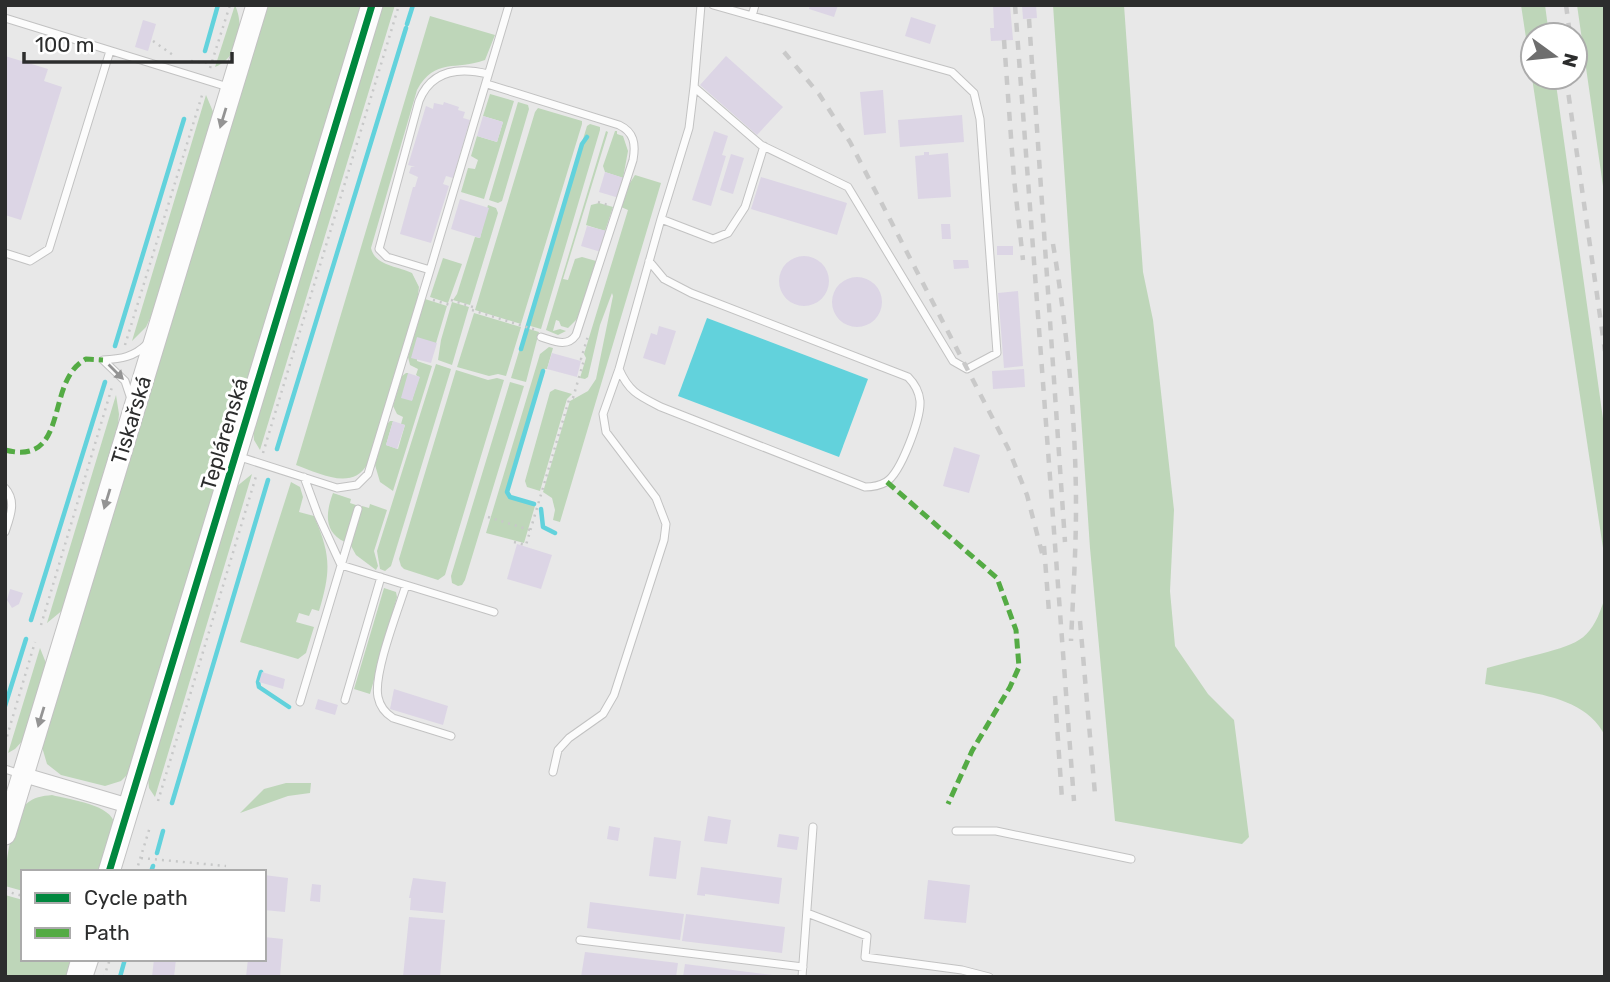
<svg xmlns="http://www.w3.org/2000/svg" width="1610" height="982" viewBox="0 0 1610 982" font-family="Rubik,sans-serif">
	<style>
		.green { fill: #bed6b9 }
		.water { fill: #62d2dc }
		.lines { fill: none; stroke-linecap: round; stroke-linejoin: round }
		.stream { stroke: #62d2dc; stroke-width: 4.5 }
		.building { fill: #dcd5e5 }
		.lane-casing { stroke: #c2c2c2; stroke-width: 9 }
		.street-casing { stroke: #c2c2c2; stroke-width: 16 }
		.secondary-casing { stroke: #c2c2c2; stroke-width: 23 }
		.path { stroke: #c7c8c8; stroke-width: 2.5; stroke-dasharray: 2 5; stroke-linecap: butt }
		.lane { stroke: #fcfcfc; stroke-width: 7 }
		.street { stroke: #fcfcfc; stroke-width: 14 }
		.secondary { stroke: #fcfcfc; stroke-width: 21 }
		.rail { stroke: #c9c9c9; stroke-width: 4.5; stroke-dasharray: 9 9; stroke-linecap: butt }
		.quiet { stroke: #54ab44; stroke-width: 5; stroke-dasharray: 10 5; stroke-linecap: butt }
		.cycleway-casing { stroke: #fff; stroke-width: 11 }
		.cycleway { stroke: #00873e; stroke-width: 7 }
		.oneway { fill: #949494 }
		.labels { text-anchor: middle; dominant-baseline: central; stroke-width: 6; stroke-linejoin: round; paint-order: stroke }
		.street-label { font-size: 21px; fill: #2c2d2d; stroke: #fff }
	</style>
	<rect width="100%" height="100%" fill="#e8e8e8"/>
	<path class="green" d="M235 5C245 27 239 57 215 67Z
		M266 5H364L129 773 121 781 105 786 61 775 47 764 42 747Z
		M381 5H395L260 450 254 440 253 429Z
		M1053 5H1124L1143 272 1153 320 1174 510 1170 591 1175 646 1208 694 1234 720 1249 837 1242 844 1115 821 1090 548Z
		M1521 5H1545L1549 35H1533V77H1555L1605 433V582L1603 548Z
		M1577 5H1605V200Z
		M430 16 495 35 485 60C456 71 435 57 417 90L371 248C375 266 398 266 412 273L419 287 417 302 368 463C353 492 319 473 296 465Z
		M490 94 514 101 484 199 461 192 468 168 475 169 478 160 471 156 477 136 497 142 503 122 483 116Z
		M206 95 214 114 157 304 146 327 132 341Z
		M518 102 528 105 529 109 502 201 498 203 489 200Z
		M538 108 582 121V124L521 324 475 310 535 112Z
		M590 124 600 127V130L541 329 527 325 587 126Z
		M606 131 608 132 563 279 568 280 575 259 582 257 596 261 578 318 568 328 561 326 559 321 556 320 553 331 560 329 566 331 558 335 546 330Z
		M615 131H617V134L623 136 628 151 623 178 605 172 603 166Z
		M635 175 661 183 560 522 553 520 555 510 552 498 543 492 570 401 588 391 596 379 613 296 612 293 600 325 588 377 585 379 580 378 586 358 584 354 628 210 621 207 628 186Z
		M599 203 613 207 605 231 586 225 591 205Z
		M488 205 496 208 498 213 470 305 453 300 457 294 475 237 480 238Z
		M443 258 462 264 448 303 430 297Z
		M425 299 447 306 436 343 417 359V361L432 366 393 491 380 482 375 465 387 424 390 421H393L386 445 398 449 405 425 401 424 403 417 397 414 393 406 402 376 406 373H408L412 400 419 377 416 375 418 369 410 365 408 357Z
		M452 302 469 307 452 365 438 360 441 340Z
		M474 313 521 327 506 376 498 374 489 376 457 367Z
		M526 328 539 332 526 382 511 378Z
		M549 347 553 348 547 369H544L506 492 509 498 535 506 524 543 486 533 540 354Z
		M436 364 451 369 391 566 385 571 380 569 377 551Z
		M456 370 488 380 497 378 504 380 445 575 438 580 404 569 401 566 399 559Z
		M510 382 524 386 465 580 462 585 458 586 452 583 451 576Z
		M555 389 572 394 567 399 540 491 527 487 525 481 550 392Z
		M116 395 119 414 117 436 64 609 47 623Z
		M252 474 155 797 149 788 148 778 236 487Z
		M291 482 300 487 303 497 299 512 314 516C331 555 331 571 319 611L312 609 309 616 299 613 296 622 314 627 306 653 298 659 240 642Z
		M333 493 351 499 350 503 356 505 345 542C323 532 326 512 333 493Z
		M370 504 387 510 374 551 378 566 376 570 356 555 351 546 362 506 369 508Z
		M384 588 396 592 397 597 370 694 354 689Z
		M1605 597V736C1585 694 1526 693 1485 684L1487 668C1505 663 1523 658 1540 654 1581 643 1592 639 1605 597Z
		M40 648 46 663 25 738 15 749 8 753Z
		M286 783H311L310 793 288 796 240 813 264 789Z
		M52 795C70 800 112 804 115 825L101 872H23V891L5 886C5 866 11 819 26 804 34 797 42 796 52 795Z
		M5 895 23 900V959H74L69 977H5Z"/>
	<path class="water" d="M707 318 868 379 839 457 678 396Z"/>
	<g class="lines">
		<path class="stream" d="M407 24 413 5
			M205 51 218 5
			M115 346 184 119
			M521 349 582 144 587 137
			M277 449 406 28
			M534 504 510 497 507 492 543 371
			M541 509 543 527 555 533
			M31 620 105 382
			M261 672 258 682 259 687 289 707
			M5 706 26 639
			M172 803 268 480
			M157 853 163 831
			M151 872 153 866
			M120 977 125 959"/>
	</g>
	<path class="building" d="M810 5H838L834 17 809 9Z
		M993 5H1010L1013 40 991 41 990 28H994Z
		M1022 5H1036L1037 18 1023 19Z
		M911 17 936 25 930 44 905 36Z
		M143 20 156 24 148 51 135 47Z
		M5 56 48 69 44 81 62 87 21 220 5 215Z
		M726 56 783 107 757 135 700 85Z
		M883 90 886 133 864 135 860 92Z
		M444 102 459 107 458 110 465 112 463 118 470 120 453 178 446 176 443 184 449 186 431 243 400 234 413 187H415L418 177 409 173 411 167H415L408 165 426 106 433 109 434 103 443 105Z
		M962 115 964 142 900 147 898 120Z
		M483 116 503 122 497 142 477 136Z
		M714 131 728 136 722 155 726 156 711 206 692 200Z
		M924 152H929V155L948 153 951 197 918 199 915 156 924 155Z
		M731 154 744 158 733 194 720 190Z
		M605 172 624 178 619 198 599 192Z
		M761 177 847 203 837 235 751 209Z
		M460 199 489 208 480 238 451 229Z
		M941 224H950L951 239H942Z
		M587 226 607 231 601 252 581 246Z
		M997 246H1013V255H997Z
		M779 281a25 25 0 1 1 50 0a25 25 0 1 1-50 0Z
		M953 260H968L969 268 954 269Z
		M832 302a25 25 0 1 1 50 0a25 25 0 1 1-50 0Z
		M1018 291 1023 366 1004 368 998 293Z
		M659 326 676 331 665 365 643 358 651 333 657 335Z
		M417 337 437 343 431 363 411 358Z
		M552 353 581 361 577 377 547 369Z
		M1024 369 1025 387 993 389 992 371Z
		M408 373 420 377 412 401 401 398Z
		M393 421 405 425 397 449 386 445Z
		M954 447 980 455 969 493 943 486Z
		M517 544 552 555 541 589 507 579Z
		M10 589 23 593 19 604 12 608 7 600Z
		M262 672 285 679 283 689 259 682Z
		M394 689 448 706 443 725 390 709Z
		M318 699 338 705 335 715 315 709Z
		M708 816 731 820 727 844 704 841Z
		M609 826 620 828 618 841 607 839Z
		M779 834 799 837 797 850 777 847Z
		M654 837 681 841 676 879 649 876Z
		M701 867 782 878 779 904 705 894V896L697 895Z
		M264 875 288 878 285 912 264 910Z
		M413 878 446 882 443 913 410 910 411 898H409Z
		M928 880 970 885 966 923 924 919Z
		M312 884 321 885 320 902 310 901Z
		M590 902 684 914 680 940 587 928Z
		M686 914 785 927 782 953 682 941Z
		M409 917 445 920 440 977H403Z
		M264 937 283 939 280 977H246L248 959H264Z
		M585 952 678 963 676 977H581Z
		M154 959H176L174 977H152Z
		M685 964 773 975V977H683Z"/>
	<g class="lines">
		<defs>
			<path id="lane" d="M701 5 694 87 761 145 848 187 953 361 967 369 997 353 980 119 974 93 952 72 713 5
				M752 16 755 5
				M5 18 228 87
				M487 84 619 125C634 132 636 144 633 160L576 335C567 348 554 341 541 337
				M694 87 689 128 661 219 713 239 728 233 745 207 764 146
				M5 253 30 261 49 249 110 51
				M430 270 509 5
				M619 369C629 392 639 396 661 407L865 487C873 487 879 486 886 482 901 473 921 418 920 401 919 391 915 384 908 377L691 293 664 279 649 261
				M130 396 125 381 103 360C121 359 134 357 147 344
				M237 456 337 488 357 485 368 474 430 270 387 257 379 249 419 101C431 70 459 67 488 74
				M304 477 318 515 341 565 494 612
				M5 488C17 501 10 517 5 532
				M406 585C398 610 373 674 378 697 380 707 385 713 393 718L451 736
				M345 700 381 577
				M300 702 358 509
				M5 769 20 774
				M553 772 558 750 569 738 603 714 614 695 664 540 666 524 656 498 606 432 603 414 619 369 661 219
				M956 831H996L1131 859
				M807 913 867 936 865 957 962 970 989 977
				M580 940 803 967
				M89 977 95 959
				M802 977 813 827"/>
			<path id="street" d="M24 775 129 806"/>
			<path id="secondary" d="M5 834 257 5
				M109 872 372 5
				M77 977 82 959"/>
		</defs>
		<use href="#lane" class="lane-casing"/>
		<use href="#street" class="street-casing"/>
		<use href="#secondary" class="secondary-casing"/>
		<path class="path" d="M153 41 173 55
			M191 61 204 63 212 61
			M210 68 230 5
			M598 202 608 205
			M433 300 450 305
			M451 300 473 307
			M472 310 536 330
			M125 345 203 92
			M263 453 399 5
			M488 517 530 530
			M514 542 526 545 569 400 573 398 584 360 581 359 588 336
			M41 625 112 387
			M5 743 35 642
			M158 801 257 473
			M141 858 226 866
			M136 872 150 827
			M5 891 23 896
			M104 977 110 959"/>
		<use href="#lane" class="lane"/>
		<use href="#street" class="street"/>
		<use href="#secondary" class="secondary"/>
		<path class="rail" d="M1015 5 1074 801
			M1566 5 1570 35
			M1029 19 1033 78
			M1004 40 1014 179 1023 260
			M784 52 819 94 850 142 1008 448 1027 495 1043 557
			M1033 70 1065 542
			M1566 77 1605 351
			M1053 244C1067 328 1076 422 1076 507 1076 551 1073 596 1071 641
			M1044 546 1049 612
			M1080 621 1095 794
			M1055 696 1062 799"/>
		<path class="quiet" d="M5 450C71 467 44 381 86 359L103 360
			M887 482 997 578 1016 630 1019 667 1010 687 972 751 948 804"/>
		<defs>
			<path id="cycleway" d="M109 872 372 5"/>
		</defs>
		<use href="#cycleway" class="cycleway-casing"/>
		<use href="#cycleway" class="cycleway"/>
	</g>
	<defs><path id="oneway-solid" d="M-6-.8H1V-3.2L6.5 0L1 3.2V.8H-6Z" transform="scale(1.75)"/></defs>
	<g class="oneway">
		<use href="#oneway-solid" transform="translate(223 118) rotate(107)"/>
		<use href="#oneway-solid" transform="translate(116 372) rotate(45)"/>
		<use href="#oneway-solid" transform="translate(107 499) rotate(107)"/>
		<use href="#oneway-solid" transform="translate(41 717) rotate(107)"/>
	</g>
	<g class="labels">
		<g class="street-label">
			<text transform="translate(131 420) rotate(-73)">Tiskařská</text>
			<text transform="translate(224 434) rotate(-73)">Teplárenská</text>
		</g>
	</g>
	<rect width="1610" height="982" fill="none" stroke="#2c2d2d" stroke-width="14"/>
	<rect x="21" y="870" width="245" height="91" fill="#ffffff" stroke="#ababab" stroke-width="2"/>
	<rect x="35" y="893" width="35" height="10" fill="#00873e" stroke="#ababab" stroke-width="2"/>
	<text x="84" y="905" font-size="21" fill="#2c2d2d">Cycle path</text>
	<rect x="35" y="928" width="35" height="10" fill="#54ab44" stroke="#ababab" stroke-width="2"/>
	<text x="84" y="940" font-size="21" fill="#2c2d2d">Path</text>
	<g transform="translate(1554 56) rotate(105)"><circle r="33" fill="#ffffff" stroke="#ababab" stroke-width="2"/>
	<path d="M0-5L12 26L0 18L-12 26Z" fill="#6e6e6e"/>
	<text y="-10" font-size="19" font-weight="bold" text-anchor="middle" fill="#2c2d2d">N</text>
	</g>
	<path d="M24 52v10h208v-10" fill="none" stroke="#2c2d2d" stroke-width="3.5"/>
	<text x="35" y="52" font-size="21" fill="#2c2d2d" stroke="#ffffff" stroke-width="5" paint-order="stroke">100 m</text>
</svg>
